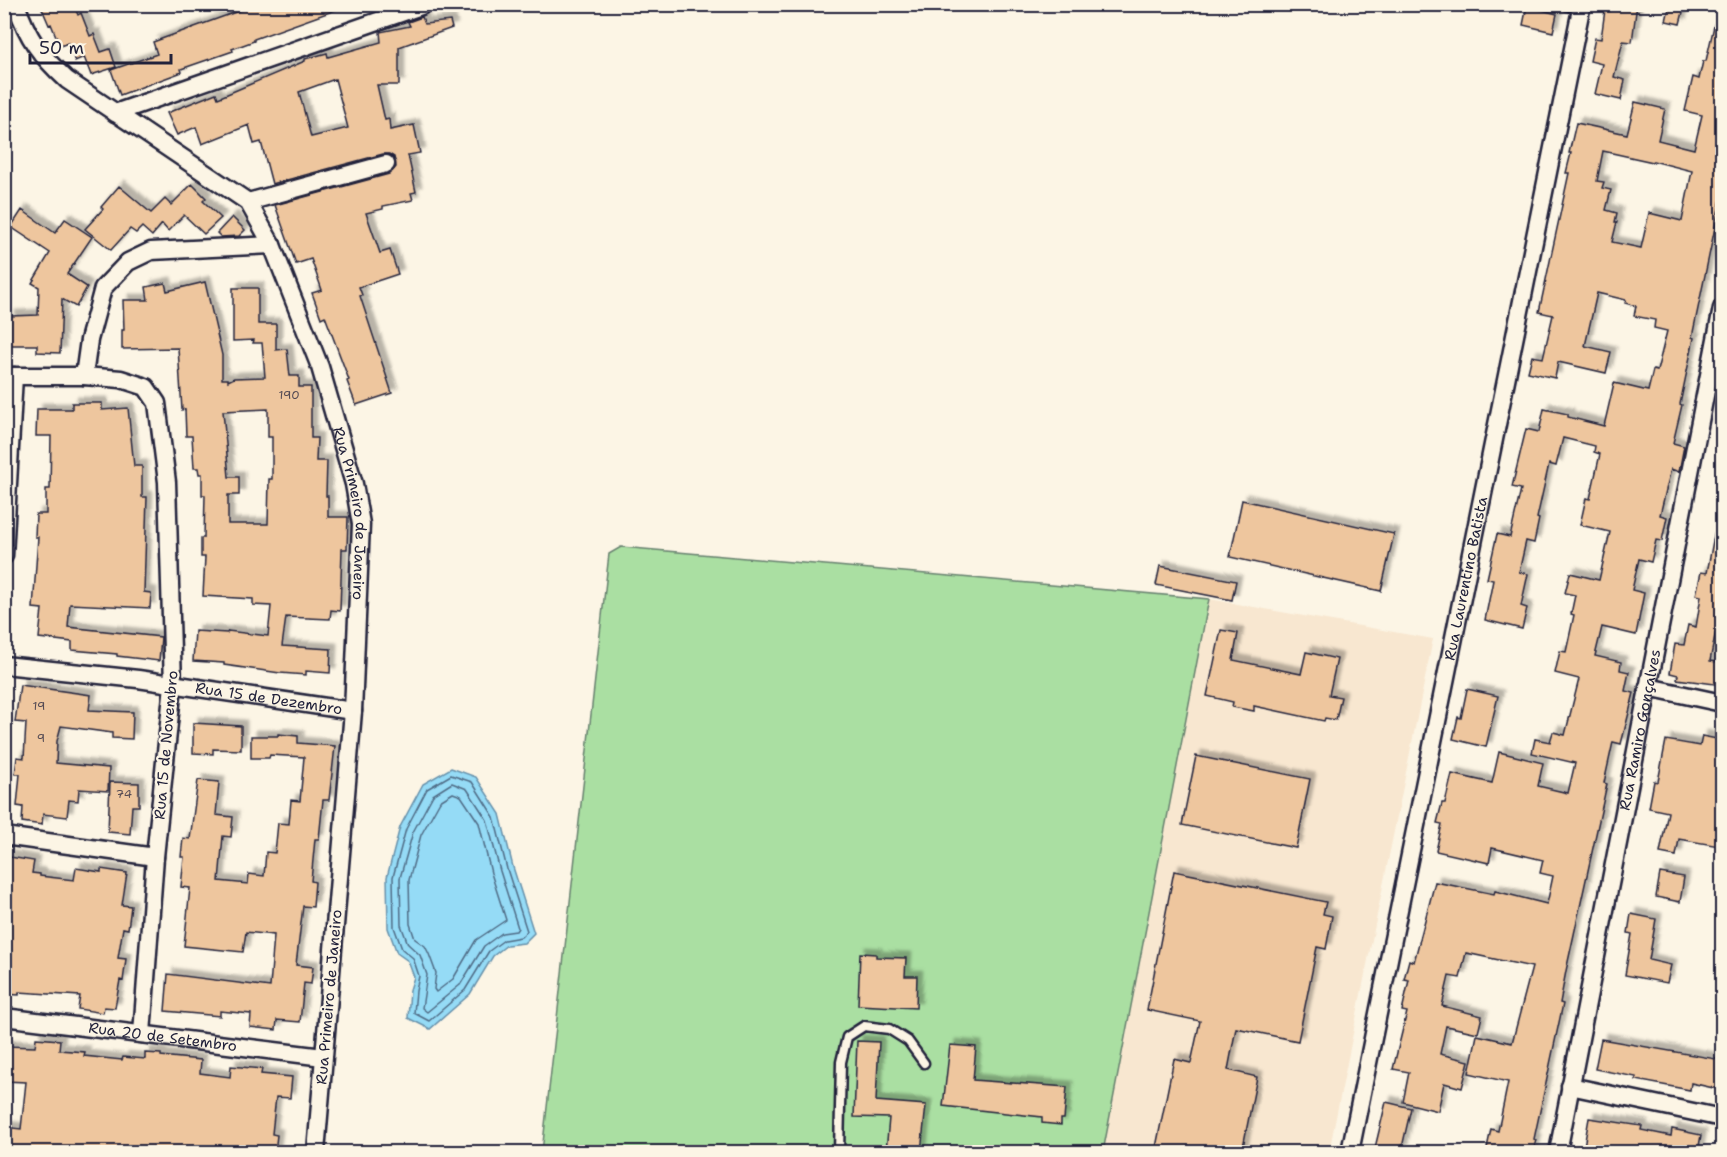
<svg xmlns="http://www.w3.org/2000/svg" width="1727" height="1157" viewBox="0 0 1727 1157" font-family="'Shantell Sans',sans-serif">
	<style>
		.built { fill: #f8e7d0 }
		.green { fill: #aadfa2; stroke: #66806e; stroke-width: 1.5 }
		.water { fill: #95dbf6; stroke: #6791ab; stroke-width: 1.5 }
		.lines { fill: none; stroke-linecap: round; stroke-linejoin: round }
		.shore { stroke: #506c86; stroke-width: 1.5 }
		.building { fill: #eec69e; stroke: #22223b; stroke-width: 1.5; fill-rule: evenodd; filter: url(#shadow) }
		.lane-casing { stroke: #22223b; stroke-width: 13 }
		.street-casing { stroke: #22223b; stroke-width: 21 }
		.lane { stroke: #fcf5e5; stroke-width: 8 }
		.street { stroke: #fcf5e5; stroke-width: 16 }
		.labels { text-anchor: middle; dominant-baseline: central; stroke-width: 4.5; stroke-linejoin: round; paint-order: stroke }
		.number-label { font-size: 12px; fill: #554b54 }
		.street-label { font-size: 15px; fill: #22223b; stroke: #fcf5e5 }
	</style>
	<defs>
		<filter id="shadow"><feDropShadow dx="5.5" dy="-5.5" stdDeviation="1.5" flood-color="#0004"/></filter>
	</defs>
	<rect width="100%" height="100%" fill="#fcf5e5"/>
	<filter id="ink" filterUnits="userSpaceOnUse"><feTurbulence type="fractalNoise" baseFrequency=".0167" numOctaves="2"/><feDisplacementMap in="SourceGraphic" scale="12" xChannelSelector="R" yChannelSelector="G"/><feConvolveMatrix kernelMatrix="1 2 1 2 8 2 1 2 1" color-interpolation-filters="sRGB"/></filter>
	<g filter="url(#ink)">
		<path class="built" d="M1209 599 1433 639 1329 1152H1103Z"/>
		<path class="green" d="M621 547 1209 599 1103 1152H542L609 554Z"/>
		<path class="water" d="M451 768 476 777 500 814 513 867 534 933 524 943 507 945 493 956 470 994 430 1029 408 1018 410 990 414 977 408 961 397 953 388 928 387 877 400 827 423 784Z"/>
		<g class="lines">
			<path class="shore" d="M451 775 472 782 494 817 507 869 527 931 521 937 504 940 489 951 465 990 429 1021 414 1013 416 991 419 976 413 958 402 949 394 927 393 877 406 829 427 789Z
				M452 783 467 789 487 820 500 871 518 928 516 931 502 933 484 946 460 985 427 1012 422 1008 427 975 420 955 408 944 401 925 400 878 413 832 433 795Z
				M453 793 461 796 479 823 491 873 506 920 476 940 453 979 436 992 434 989 436 973 429 954 425 946 415 939 410 924 409 880 421 835 440 801Z"/>
		</g>
		<path class="building" d="M40 4H73L78 15 81 13 90 36 94 34 101 52 110 49 116 67 91 75 84 57 75 61 68 43 60 46 51 24 49 25Z
			M258 4H344V7L254 39V41L232 49 233 51 181 69 182 72 120 95 111 70 157 54 153 42Z
			M1611 4H1637L1632 42 1623 41 1614 77 1625 80 1621 100 1595 94 1602 64 1590 61 1595 38 1601 39 1605 10 1610 11Z
			M1670 4H1685L1680 24 1666 21Z
			M1527 6 1557 14 1553 32 1523 25Z
			M422 17 425 24 450 21 452 28 399 47V85H377L385 120 389 119 390 130 414 125 420 153 408 155 416 192 411 193 413 200 383 206V209L366 213 380 253 390 250 398 274 359 287 362 295 360 296 392 393 356 405 347 381 349 380 325 316 321 318 312 293 322 290 311 259 296 264 275 205 389 174 396 167 394 157 389 154H383L272 184 261 142 254 144 249 125 202 144 196 127 177 135 167 113 216 93 218 98 305 61V59L327 53 328 57 381 42 380 32 410 26 408 22ZM335 79 348 128 311 137 299 92Z
			M1716 17 1722 18V194L1692 337 1694 338 1680 404 1682 405 1673 443 1684 446 1679 472 1671 469 1660 515 1667 517 1662 541 1656 540 1651 562 1639 559 1632 590 1644 593 1636 635 1602 627 1595 656 1621 662 1620 670 1629 672 1625 691 1634 693 1621 744 1613 742 1604 783 1607 784 1566 971 1560 1003 1563 1004 1534 1139 1536 1140 1533 1152H1507L1487 1148 1491 1129 1498 1131 1508 1082 1469 1073 1477 1035 1512 1043 1532 967 1466 953 1460 978 1449 976 1442 1006 1482 1016 1478 1033 1446 1026 1440 1054 1469 1061 1462 1088 1444 1083 1438 1111 1403 1102 1409 1072 1393 1069 1407 1012 1402 1011 1409 980 1404 979 1409 960 1414 962 1435 882 1494 894 1495 891 1547 904 1553 876 1540 873 1543 860 1492 848 1489 863 1436 851 1442 824 1437 823 1442 803H1445L1452 774 1492 783 1499 752 1543 763 1538 786 1568 793 1575 763 1532 753 1535 739 1550 742 1553 732 1565 735 1579 679 1555 673 1560 651 1566 652 1574 615 1571 614 1575 595 1565 593 1570 573 1599 580 1610 532 1580 525 1586 498 1590 499 1600 454 1594 452 1595 446 1563 438 1556 466 1549 464 1537 518 1539 519 1534 543 1526 541 1519 572 1528 574 1521 606 1527 608 1522 629 1485 620 1493 580 1487 579 1497 534 1510 537 1521 489 1512 487 1526 429 1539 432 1544 409 1568 414V417L1604 426 1614 383 1648 391 1653 370 1657 371 1667 331 1654 328 1655 320 1634 316 1636 306 1625 303 1626 300 1597 293 1585 346 1611 352 1606 373 1558 362 1555 378 1528 372 1532 356 1543 358 1553 315 1539 312 1569 173H1566L1571 153H1569L1576 123 1627 134 1635 102 1665 109 1658 140 1694 149 1702 115 1685 111 1693 77 1699 79 1703 61H1706ZM1603 151 1653 162V161L1692 171 1682 221 1649 213 1641 248 1612 242 1617 222H1615L1617 213 1606 210 1611 190 1602 188 1604 182 1597 181Z
			M192 184 206 198 203 201 221 218 204 234 184 215 168 231 162 224 152 236 142 227 136 233 130 229 111 250 85 229 103 209 101 207 119 186 151 213 165 199 171 205Z
			M22 210 55 233 65 219 92 237 67 274 87 287 76 307 62 299 60 353 37 352V345H10V316L38 315 39 287 32 283 50 253 11 227Z
			M232 217 245 230 239 236 221 237 217 233Z
			M205 282 222 355V379H228V381L234 378 265 377 262 343H253L254 340 233 341V288H258V324H276V350L287 349 290 376H299V387H311V438H317L316 461H327L326 496H328V517H348L347 549H342L340 611 331 610 330 619 286 617 282 646 331 649 330 673 306 671V675L280 673 224 665V663L193 661 195 631 227 633 228 631 268 636 271 606 253 605V599L203 596 205 557H201V538H204L205 495H202V474H199L198 468H194L192 436H186L185 409 182 410 178 348 122 349V330H124L123 300H148L146 287 165 283 167 291ZM268 409V437H272V479H269L268 524H228V495H239V477H229L223 411Z
			M72 403H102V410L128 408 134 466H142V497H147L144 592 151 593 150 608 70 604 68 627 161 637 159 661 117 656V654L72 650V642L39 638 42 609 33 608 38 537H35L36 514H46V489H50L51 436H36L37 409H72Z
			M1242 500 1394 534 1381 591 1230 557Z
			M1715 530H1722V600L1710 661 1722 663V685L1677 679 1678 675 1670 673 1675 644 1684 645 1688 625 1696 627 1701 596 1696 595 1701 572 1707 573Z
			M1160 566 1236 581 1232 600 1156 585Z
			M1221 630 1238 633 1233 660 1301 674 1306 652 1337 659 1329 695 1341 697 1336 720 1325 718 1324 721 1254 706V711L1232 707 1233 702 1207 696Z
			M20 685 91 695 89 710 133 712 132 739 112 738V733L61 726 57 741 56 763 109 768 108 791 79 789 78 801 69 800 67 817 43 814 42 825 22 822 23 807 17 806 20 774H15L17 757 24 758 26 723 15 722Z
			M1467 689 1498 696 1486 747 1453 739 1458 717 1461 718Z
			M193 723 241 726V750L213 749V754L193 753Z
			M278 734 298 736V743L335 746 329 800H323L319 839H315L311 881 315 882 313 907 303 906 296 965 313 967 311 984 304 983 300 1022 277 1020 276 1030 250 1027 251 1014 220 1011V1016L165 1011 168 974 270 987 274 935 246 932 243 952 184 946 190 888 181 887 184 857H181L183 838 190 839 198 780 219 782 216 815 233 817 231 837 223 836 219 881 248 884 249 874 264 876 266 852 275 853 278 823 289 824 291 800 300 801 304 757 270 755 269 758H251V736H278Z
			M1702 736 1722 740V843H1720L1719 846 1679 839 1676 856 1660 853 1668 812 1649 808 1654 781 1658 782 1666 740 1700 746Z
			M1196 756 1310 779 1296 848 1182 825Z
			M110 782 139 783V806H132L130 834 108 832Z
			M4 856 34 861 32 873 40 874V876L74 880 76 868 101 872V869L127 873 122 905 131 906 128 929 123 928 118 958 126 959 123 981 120 980 115 1008 104 1007 103 1013 78 1009 80 996 19 992V995L4 994Z
			M1174 871 1326 902 1323 914 1332 916 1326 949 1317 947 1298 1041 1236 1028 1228 1070 1257 1077 1242 1152H1155L1174 1059 1191 1063 1200 1021 1147 1010Z
			M1660 873 1684 877 1680 902 1656 897Z
			M1631 914 1656 919 1649 960 1671 965 1667 983 1625 975 1632 934 1628 933Z
			M860 953 876 954V957L906 958 905 976H917L916 1008 858 1005Z
			M36 1038 60 1040 59 1050 85 1052 84 1056 122 1060 123 1057 145 1059V1053L161 1054V1056L201 1060 200 1073 230 1077 231 1066 262 1069 261 1074 292 1077 290 1098 276 1097 272 1134 277 1135 275 1152H4V1127L21 1129 26 1082 4 1081 5 1046 35 1047Z
			M1601 1039 1722 1060 1718 1089 1691 1083 1690 1090 1636 1080V1077L1595 1069Z
			M857 1041 879 1042 876 1101 926 1105 921 1152H886L889 1118 854 1117Z
			M950 1045 976 1047 973 1080 1067 1087 1064 1119H1061V1125L1042 1123V1117L943 1106Z
			M1386 1102 1411 1108 1401 1152H1374Z
			M1589 1118 1642 1126 1641 1130 1671 1136 1672 1129 1701 1135 1698 1152H1583Z"/>
		<g class="lines">
			<defs>
				<path id="lane" d="M1563 4 1580 10
					M839 1152 841 1062 847 1037 864 1026 889 1029 908 1041 924 1063"/>
				<g id="street">
					<path id="s1" d="M16 4C28 39 40 55 67 80L248 202 272 245 320 367 354 484 361 524 353 711 316 1152"/>
					<path d="M115 113 421 6"/>
					<path d="M248 202 386 164"/>
					<path d="M4 376H84L121 379 146 387 157 403 167 482 173 685 155 857 142 1034"/>
					<path d="M84 376 89 340 103 288 128 262 151 251 272 245"/>
					<path d="M4 556 14 376"/>
					<path id="s2" d="M4 665 138 679 353 711"/>
					<path d="M1648 687 1722 703"/>
					<path d="M4 836 155 857"/>
					<path id="s3" d="M4 1017 323 1057"/>
					<path d="M1570 1086 1722 1118"/>
					<path id="s4" d="M1350 1152 1582 4"/>
					<path id="s5" d="M1558 1152 1722 308"/>
				</g>
			</defs>
			<use href="#lane" class="lane-casing"/>
			<use href="#street" class="street-casing"/>
			<use href="#lane" class="lane"/>
			<use href="#street" class="street"/>
		</g>
	</g>
	<g class="labels">
		<g class="number-label">
			<text x="289" y="395">190</text>
			<text x="39" y="706">19</text>
			<text x="41" y="738">9</text>
			<text x="124" y="794">74</text>
		</g>
		<g class="street-label">
			<text stroke="none"><textPath href="#s1" startOffset="642">Rua Primeiro de Janeiro</textPath></text>
			<text stroke="none"><textPath href="#s4" startOffset="585">Rua Laurentino Batista</textPath></text>
			<text stroke="none"><textPath href="#s2" startOffset="267">Rua 15 de Dezembro</textPath></text>
			<text stroke="none"><textPath href="#s5" startOffset="430">Rua Ramiro Gonçalves</textPath></text>
			<text transform="translate(166 745) rotate(-85)">Rua 15 de Novembro</text>
			<text transform="translate(329 997) rotate(-85)">Rua Primeiro de Janeiro</text>
			<text stroke="none"><textPath href="#s3" startOffset="160">Rua 20 de Setembro</textPath></text>
		</g>
	</g>
	<rect width="1727" height="1157" fill="none" stroke="#fcf5e5" stroke-width="24"/>
	<rect x="12" y="12" width="1703" height="1133" fill="none" stroke="#22223b" stroke-width="2" filter="url(#ink)"/>
	<path d="M30 54v9h141v-9" fill="none" stroke="#22223b" stroke-width="3"/>
	<text x="39" y="54" font-size="18" fill="#22223b" stroke="#fcf5e5" stroke-width="4.5" paint-order="stroke">50 m</text>
</svg>
